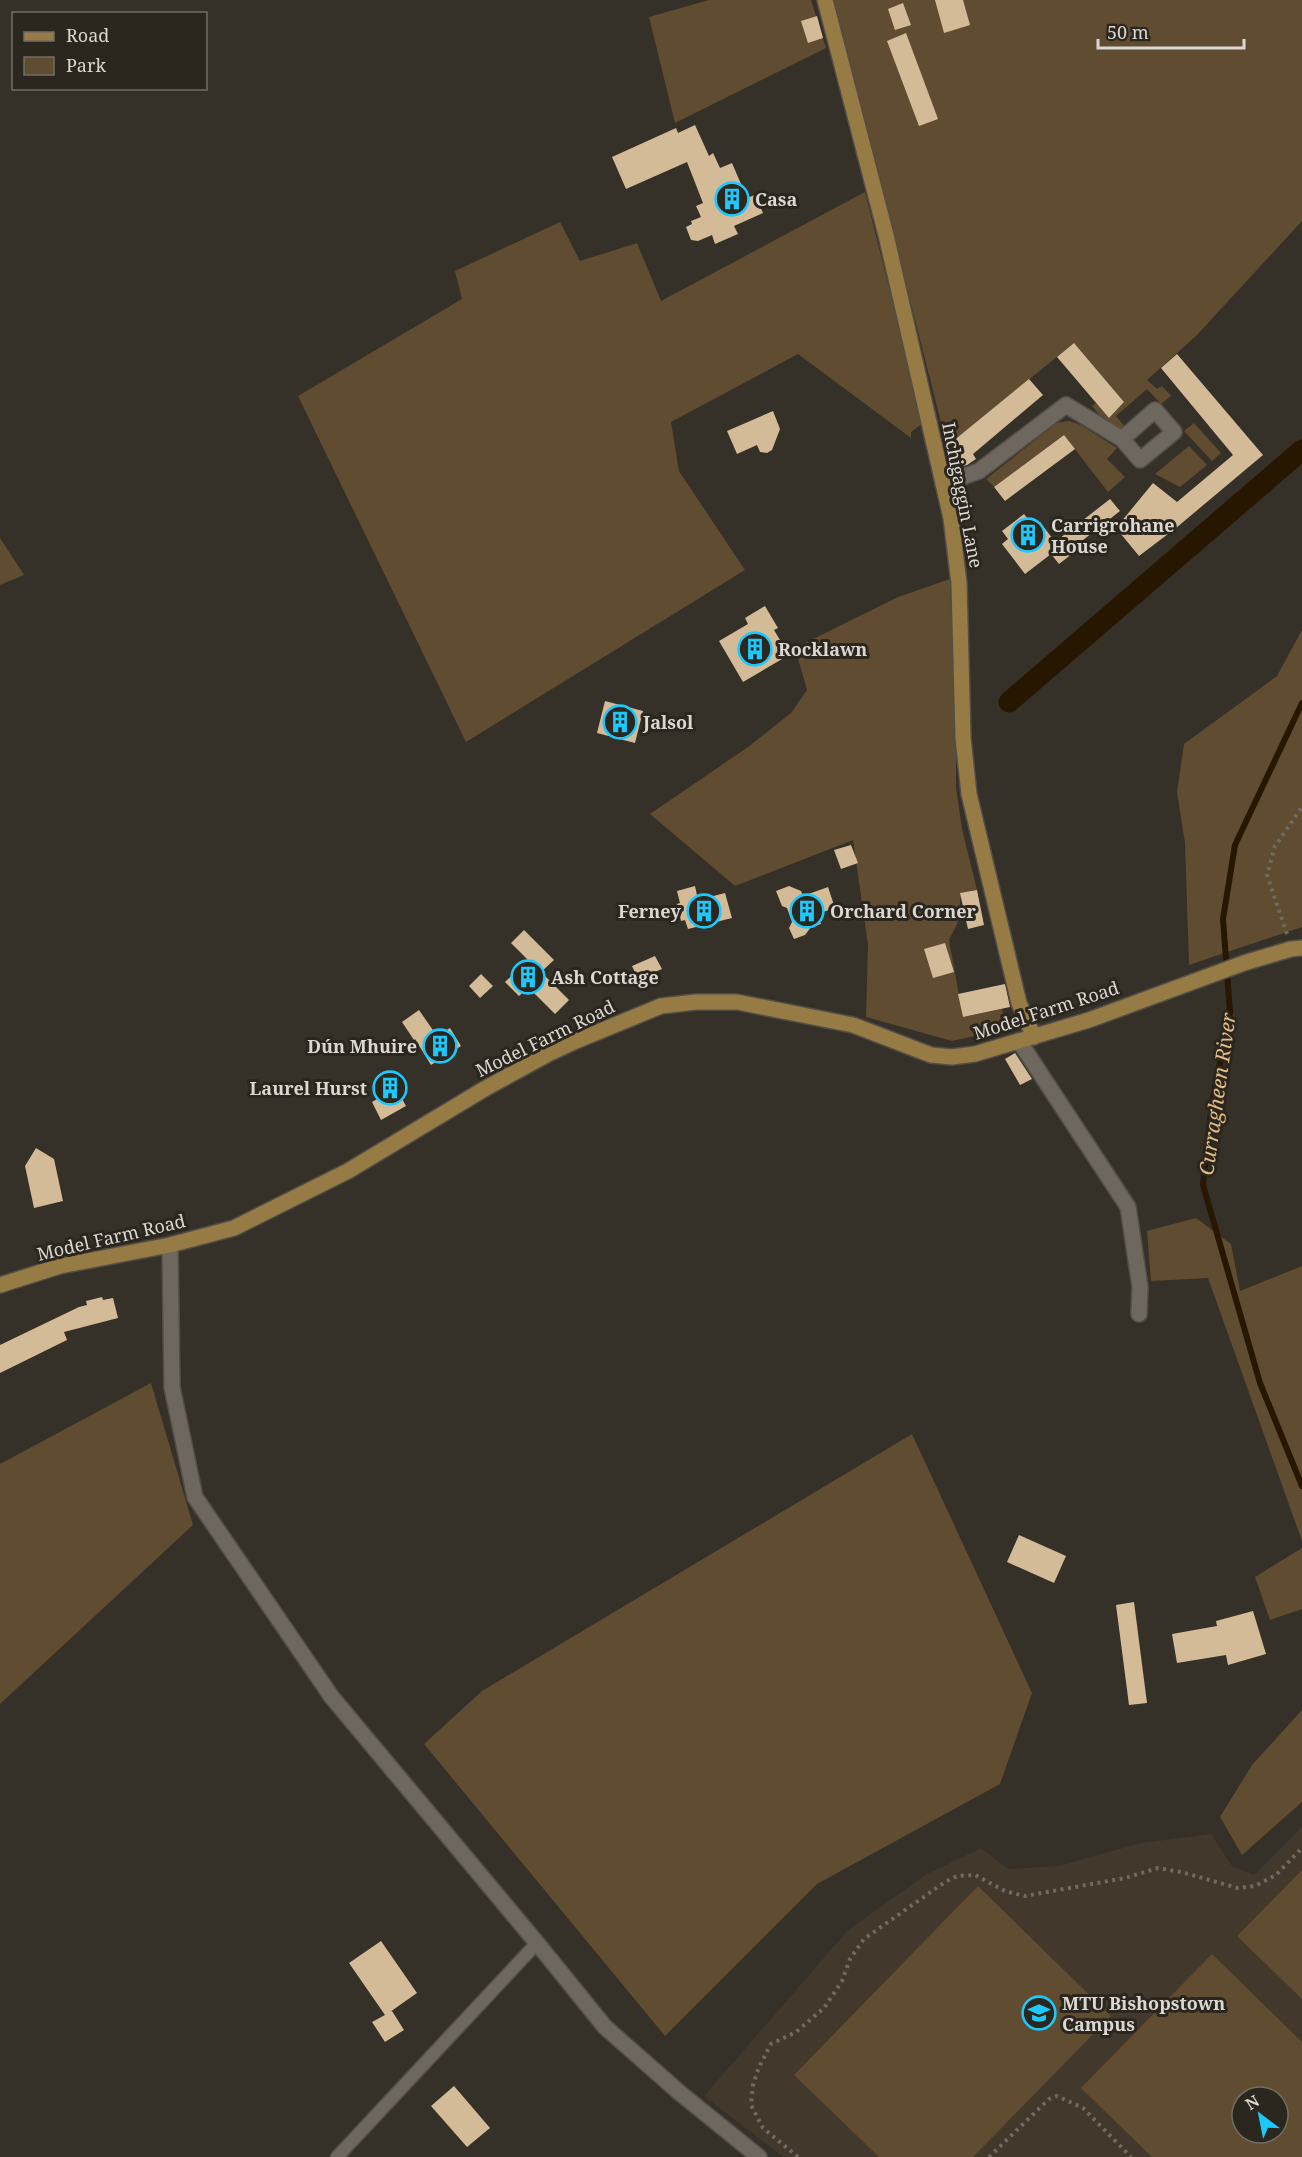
<svg xmlns="http://www.w3.org/2000/svg" width="1302" height="2157" viewBox="0 0 1302 2157" font-family="'Noto Serif',serif">
	<style>
		.built { fill: #42382b; fill-rule: evenodd }
		.green { fill: #604c30; fill-rule: evenodd }
		.lines { fill: none; stroke-linecap: round; stroke-linejoin: round }
		.stream { stroke: #271701; stroke-width: 6 }
		.canal { stroke: #271701; stroke-width: 21 }
		.building { fill: #d4bb98 }
		.lane-casing { stroke: #524e47; stroke-width: 15 }
		.street-casing { stroke: #524e47; stroke-width: 18 }
		.secondary-casing { stroke: #524e47; stroke-width: 18 }
		.path { stroke: #6f6b64; stroke-width: 4; stroke-dasharray: 3 4.5; stroke-linecap: butt }
		.lane { stroke: #6d675e; stroke-width: 12 }
		.street { stroke: #6d675e; stroke-width: 15 }
		.secondary { stroke: #977b44; stroke-width: 15 }
		.labels { text-anchor: middle; dominant-baseline: central; stroke-width: 6; stroke-linejoin: round; paint-order: stroke }
		.poi-label { font-size: 18px; font-weight: bold; fill: #dbd8d3; stroke: #2b261e; text-anchor: start }
		.street-label { font-size: 18px; fill: #dbd8d3; stroke: #2b261e }
		.water-label { font-size: 20px; font-style: italic; fill: #e4bc85; stroke: #2b261e }
	</style>
	<rect width="100%" height="100%" fill="#353028"/>
	<path class="built" d="M1302 1827V2157H783L704 2096 848 1930 927 1874 981 1848 1008 1869 1058 1866 1141 1843 1211 1834 1232 1866 1254 1875ZM1242 2097H1278V2133H1242Z"/>
	<path class="green" d="M709 0H811L826 48 675 123 649 17Z
		M834 0H1302V221L1197 335 1147 380 1157 389 1162 386 1171 396 1161 404 1147 389 1116 416 1125 427 1121 429 1105 422 1092 406 1096 403 1109 418 1124 402 1074 343 947 446Z
		M865 192 923 423 911 432V438L798 354 671 422 679 471 745 570 466 742 298 396 462 299 455 271 560 222 580 261 637 243 661 301Z
		M1069 421 1081 425 1117 448 1107 459 1125 477 1108 492 1064 435 994 487 986 479 1057 423Z
		M1194 423 1221 453 1212 461 1184 431Z
		M1189 446 1207 465 1180 487 1155 474Z
		M0 538 24 575 0 585Z
		M950 579 956 725V787L962 829 977 890 961 893 958 922 949 940 963 1017 1002 1009 1006 1029 952 1041 866 1017 868 945 853 840 735 886 650 814 748 747 791 713 807 690 795 648 898 597Z
		M1302 630V927L1189 965 1185 843 1177 792 1184 744 1277 676Z
		M1196 1218 1231 1244 1240 1291 1302 1266V1541L1208 1278 1151 1281 1147 1231Z
		M151 1383 193 1525 0 1704V1464Z
		M912 1434 1032 1693 1000 1784 817 1884 665 2036 424 1744 482 1691Z
		M1302 1548V1609L1270 1620 1255 1577Z
		M1302 1710V1802L1242 1855 1220 1817 1252 1765Z
		M1302 1870V1999L1237 1936Z
		M978 1886 1111 2016 973 2157H879L794 2075Z
		M1212 1954 1302 2042V2157H1152L1081 2088ZM1242 2097H1278V2133H1242Z"/>
	<g class="lines">
		<path class="stream" d="M1302 703 1235 845 1223 919 1230 1012 1212 1103 1203 1185 1260 1383 1302 1486"/>
		<path class="canal" d="M1009 702 1302 450"/>
	</g>
	<path class="building" d="M935 0H963L970 25 944 33Z
		M903 3 911 25 895 30 888 9Z
		M817 16 823 38 808 43 801 21Z
		M906 33 938 119 919 126 887 41Z
		M695 125 709 156 713 153 720 168 732 163 747 198 755 195 763 213 734 226 738 234 715 244 712 235 698 241 691 240 686 227 692 224 691 221 701 217 696 206 703 203 687 162 626 189 612 157 676 128 678 133Z
		M1074 343 1124 402 1109 418 1057 357Z
		M1177 354 1263 455 1176 528 1139 556 1116 528 1153 483 1177 502 1233 455 1161 368Z
		M1029 379 1043 395 973 454 976 459 967 465 956 468 947 446Z
		M773 411 780 429 772 450 767 453 760 452 757 445 737 454 727 431Z
		M1064 435 1075 449 1005 501 994 487Z
		M1110 499 1120 511 1078 544 1081 547 1059 564 1051 554 1025 574 1002 544 1008 539 1002 531 1024 514 1034 527 1040 522 1055 542Z
		M765 606 778 628 774 630 789 655 743 682 719 641 748 624 745 618Z
		M605 701 643 711 635 743 597 733Z
		M851 845 858 863 841 869 834 850Z
		M695 886 698 900 725 893 732 918 688 929 685 920 681 921 677 904 680 903 677 891Z
		M789 886 801 891 803 896 828 887 835 908 817 914 821 924 811 927 805 935 794 939 789 928 792 922 787 908 782 906 776 891Z
		M977 890 984 925 968 929 960 893Z
		M524 930 554 960 541 972 569 1000 555 1014 528 987 519 996 505 982 528 960 511 943Z
		M945 943 954 972 933 978 924 949Z
		M655 956 662 969 638 979 632 966Z
		M481 974 493 986 480 998 469 986Z
		M1005 984 1010 1007 963 1017 958 994Z
		M419 1010 437 1036 450 1028 461 1046 431 1065 415 1039 414 1040 402 1022Z
		M1015 1053 1032 1079 1020 1085 1005 1059Z
		M396 1088 406 1106 381 1120 372 1102Z
		M36 1148 54 1159 63 1201 34 1208 25 1166Z
		M102 1297 103 1300 113 1298 118 1318 64 1332 67 1340 0 1373V1345L79 1307 87 1305 86 1301Z
		M1019 1535 1066 1556 1054 1583 1007 1562Z
		M1134 1602 1147 1703 1129 1705 1116 1605Z
		M1253 1611 1266 1654 1228 1665 1226 1655 1177 1663 1172 1634 1217 1626 1216 1621Z
		M381 1941 417 1993 390 2012 392 2011 404 2030 385 2042 372 2022 385 2015 349 1963Z
		M454 2086 490 2128 467 2147 431 2106Z"/>
	<g class="lines">
		<defs>
			<path id="lane" d="M337 2157 537 1943"/>
			<path id="street" d="M943 484 979 471 1066 405 1122 439 1140 460 1174 432 1155 410 1122 439
				M1019 1041 1128 1207 1140 1287 1139 1314
				M170 1245 172 1387 195 1497 331 1696 537 1943 605 2027 680 2093 759 2157"/>
			<path id="secondary" d="M825 0 886 235 951 518 959 583 963 738 969 794 1019 1003 1034 1037
				M0 1285 60 1266 170 1245 234 1228 348 1171 486 1088 550 1053 576 1041 661 1006 696 1002H737L853 1025 931 1055 952 1057 975 1054 1089 1020 1244 963 1291 949 1302 948"/>
		</defs>
		<use href="#lane" class="lane-casing"/>
		<use href="#street" class="street-casing"/>
		<use href="#secondary" class="secondary-casing"/>
		<path class="path" d="M1287 934 1267 875 1275 846 1302 807
			M798 2157 763 2128 751 2105 753 2085 759 2067 771 2044 796 2032 824 2008 842 1981 850 1959 864 1939 945 1882 957 1876 975 1875 1005 1891 1025 1896 1125 1878 1158 1868 1181 1872 1238 1888 1255 1886 1276 1875 1302 1848
			M989 2157 1049 2099 1057 2096 1083 2108 1131 2157"/>
		<use href="#lane" class="lane"/>
		<use href="#street" class="street"/>
		<use href="#secondary" class="secondary"/>
	</g>
	<defs>
		<symbol id="building-ring" viewBox="-11 -11 22 22"><circle r="9.5" fill="#2b261e" stroke="#1dc9fc" stroke-width="1.5"/><path d="M-4-6H4V6H1V3H-1V6H-4ZM-2.5-4.3h1.7v1.8h-1.7ZM.8-4.3h1.7v1.8H.8ZM-2.5-1h1.7V.8h-1.7ZM.8-1h1.7V.8H.8Z" fill="#1dc9fc"/></symbol>
		<symbol id="university-ring" viewBox="-11 -11 22 22"><circle r="9.5" fill="#2b261e" stroke="#1dc9fc" stroke-width="1.5"/><path d="M0-5L7-2L0 1L-7-2ZM-4 1L0 2.5L4 1V4Q0 6-4 4Z" fill="#1dc9fc"/></symbol>
	</defs>
	<g fill-rule="evenodd">
		<use href="#building-ring" x="713" y="180" width="38" height="38"/>
		<use href="#building-ring" x="1009" y="516" width="38" height="38"/>
		<use href="#building-ring" x="736" y="630" width="38" height="38"/>
		<use href="#building-ring" x="601" y="703" width="38" height="38"/>
		<use href="#building-ring" x="685" y="892" width="38" height="38"/>
		<use href="#building-ring" x="788" y="892" width="38" height="38"/>
		<use href="#building-ring" x="509" y="958" width="38" height="38"/>
		<use href="#building-ring" x="421" y="1027" width="38" height="38"/>
		<use href="#building-ring" x="371" y="1069" width="38" height="38"/>
		<use href="#university-ring" x="1020" y="1994" width="38" height="38"/>
	</g>
	<g class="labels">
		<g class="poi-label">
			<text x="755" y="199">Casa</text>
			<text x="1051" y="525">Carrigrohane<tspan x="1051" dy="21">House</tspan></text>
			<text x="778" y="649">Rocklawn</text>
			<text x="643" y="722">Jalsol</text>
			<text x="681" y="911" text-anchor="end">Ferney</text>
			<text x="830" y="911">Orchard Corner</text>
			<text x="551" y="977">Ash Cottage</text>
			<text x="417" y="1046" text-anchor="end">Dún Mhuire</text>
			<text x="367" y="1088" text-anchor="end">Laurel Hurst</text>
			<text x="1062" y="2003">MTU Bishopstown<tspan x="1062" dy="21">Campus</tspan></text>
		</g>
		<g class="street-label">
			<text transform="translate(963 495) rotate(79)">Inchigaggin Lane</text>
			<text transform="translate(1046 1010) rotate(-18)">Model Farm Road</text>
			<text transform="translate(545 1038) rotate(-26)">Model Farm Road</text>
			<text transform="translate(111 1237) rotate(-13)">Model Farm Road</text>
		</g>
		<g class="water-label">
			<text transform="translate(1217 1094) rotate(-82)">Curragheen River</text>
		</g>
	</g>
	<rect x="12" y="12" width="195" height="78" fill="#2b261e" stroke="#716d66" stroke-width="1.5"/>
	<rect x="24" y="32" width="30" height="9" fill="#977b44" stroke="#716d66" stroke-width="1.5"/>
	<text x="66" y="42" font-size="18" fill="#dbd8d3">Road</text>
	<rect x="24" y="57" width="30" height="18" fill="#604c30" stroke="#716d66" stroke-width="1.5"/>
	<text x="66" y="72" font-size="18" fill="#dbd8d3">Park</text>
	<g transform="translate(1260 2115) rotate(328)"><circle r="28" fill="#2b261e" stroke="#716d66" stroke-width="1.5"/>
	<path d="M0-4.5L10 22L0 15L-10 22Z" fill="#1dc9fc"/>
	<text y="-9" font-size="16" font-weight="bold" text-anchor="middle" fill="#dbd8d3">N</text>
	</g>
	<path d="M1098 39v9h146v-9" fill="none" stroke="#dbd8d3" stroke-width="3"/>
	<text x="1107" y="39" font-size="18" fill="#dbd8d3" stroke="#2b261e" stroke-width="4.5" paint-order="stroke">50 m</text>
</svg>
